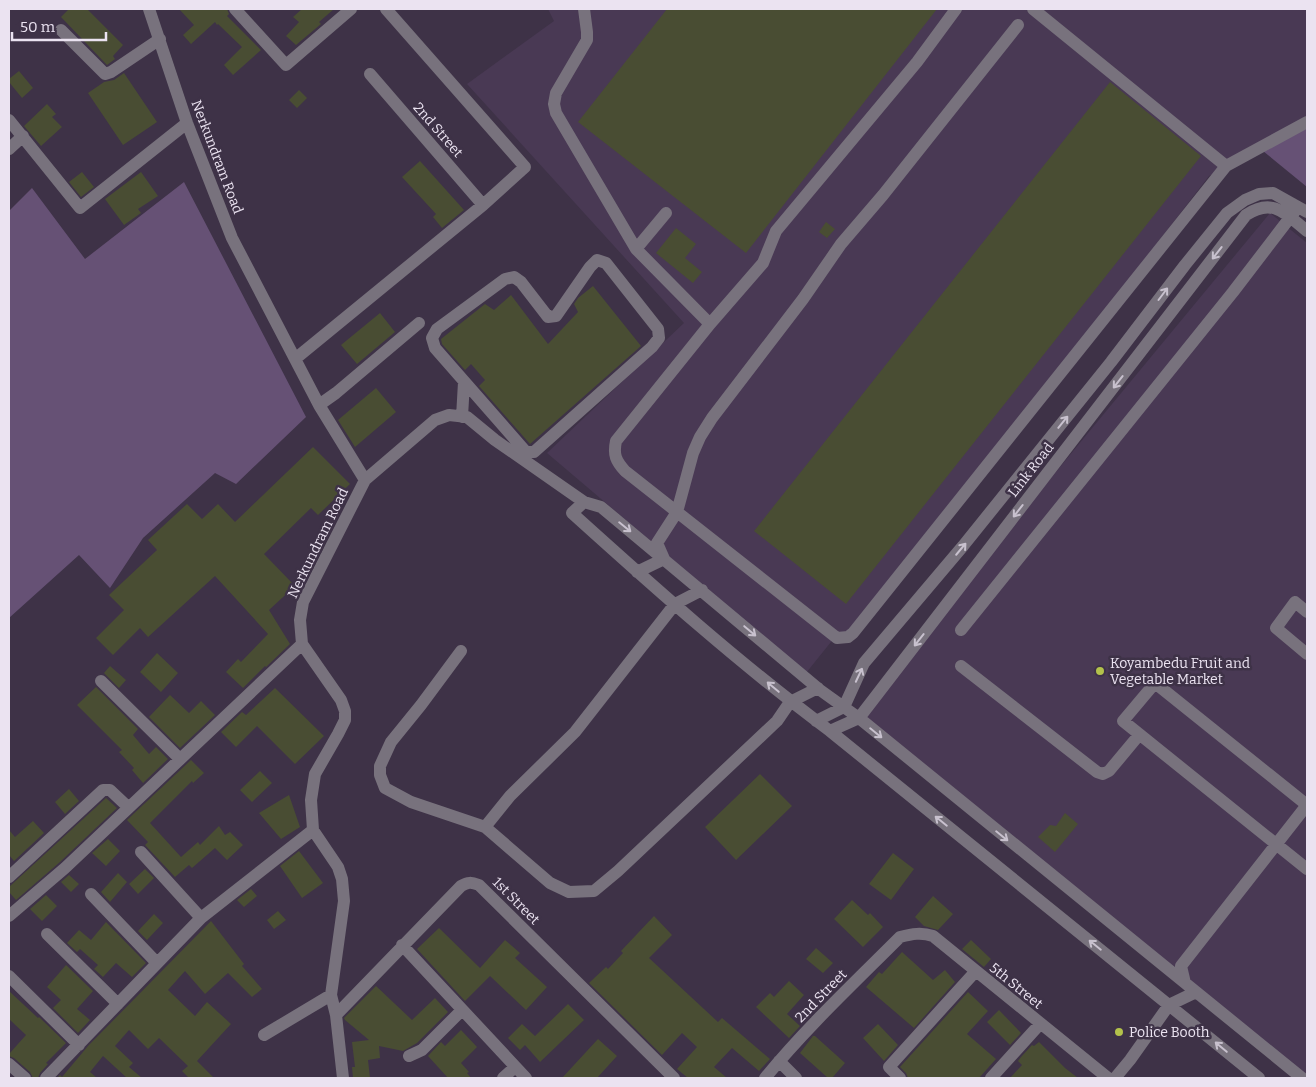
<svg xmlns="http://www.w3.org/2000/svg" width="1316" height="1087" viewBox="0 0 1316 1087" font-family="Bitter,serif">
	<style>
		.built { fill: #493954 }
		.green { fill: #665175 }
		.building { fill: #494d33 }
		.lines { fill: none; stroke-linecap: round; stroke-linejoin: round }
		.minor { stroke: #78727d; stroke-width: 12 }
		.oneway { stroke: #c8c1ce }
		.poi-dot { fill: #b3c24b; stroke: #3e3247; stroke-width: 2 }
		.labels { text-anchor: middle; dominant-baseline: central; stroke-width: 5; stroke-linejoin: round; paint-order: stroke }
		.street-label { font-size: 14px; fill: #ebe3f1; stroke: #3e3247 }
		.poi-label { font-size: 14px; fill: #ebe3f1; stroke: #3e3247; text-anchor: start }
	</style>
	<rect width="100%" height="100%" fill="#3e3247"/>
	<path class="built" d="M548 9H1307V124L1263 151 1209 176 850 641 839 632 806 673 547 453 684 323 467 84 554 21Z
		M1270 213 1307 243V1078L858 715 964 583Z"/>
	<path class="green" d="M1307 124V187L1263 151Z
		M184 182 306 417 236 484 215 473 143 538 110 588 79 555 9 618V211L32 188 85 259Z"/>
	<path class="building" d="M69 9H87L123 45 113 56 115 59 107 65 61 17Z
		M179 9H227L229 14 227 16 261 50 233 75 224 65 242 47 218 24 217 25 215 22 191 44 183 35 194 25Z
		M302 9H334L319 22 321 24 296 45 286 36 299 22 293 17Z
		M667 9H937L746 253 578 122Z
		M19 71 33 88 22 98 9 82V79Z
		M124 73 157 122 123 145 88 93 104 82 114 80Z
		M1110 82 1201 156 846 604 754 531Z
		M299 90 307 98 297 108 289 100Z
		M47 104 56 114 52 117 62 127 41 146 24 126Z
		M420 161 464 210 442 228 433 217 436 214 402 177Z
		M82 172 94 187 81 197 69 182Z
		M141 172 158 196 138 209 141 213 124 225 105 199Z
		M826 222 835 229 827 238 819 232Z
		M676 228 696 244 685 258 702 272 693 283 656 253Z
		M593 286 641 346 530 444 479 386 485 380 471 364 465 370 442 344 441 339 485 304 494 310 511 295 548 344 578 312 574 304 578 298Z
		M380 313 395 332 357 364 341 345Z
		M376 388 396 412 355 447 338 420Z
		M313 447 350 484 318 515 311 508 264 554 295 586 269 610 290 644 266 667 265 666 243 688 226 672 238 659 241 662 268 634 215 576 148 637 140 628 113 655 96 638 124 610 109 595 157 550 148 540 187 504 202 519 218 504 235 522Z
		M157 653 178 673 161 692 140 672Z
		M110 666 126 680 119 688 104 673Z
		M96 687 138 729 133 735 149 754 156 747 168 759 143 783 132 770 134 768 119 752 122 750 77 705Z
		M275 688 324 736 295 764 257 726 236 747 221 732 242 712 246 715Z
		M170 695 189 713 201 701 215 715 180 748 149 717Z
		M191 760 204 773 193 783 192 781 150 823 181 857 198 842 200 845 219 826 225 835 230 832 243 845 227 860 215 848 192 868 189 865 175 877 145 845 148 842 127 820Z
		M260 771 272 783 252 802 240 790Z
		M760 774 792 806 736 860 705 827Z
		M69 789 79 801 65 814 55 802Z
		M289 795 300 827 281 839 259 813Z
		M106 798 117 808 60 862 16 900 9 892V887Z
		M1065 813 1078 824 1055 852 1038 837 1050 825 1056 826Z
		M33 821 44 833 14 861 9 855V830L15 837Z
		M108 839 120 851 106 866 92 853Z
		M299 851 323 883 302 898 280 866Z
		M893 853 914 869 891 900 869 884Z
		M145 869 154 878 138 894 129 884Z
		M118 873 127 882 110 902 101 892Z
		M69 875 79 884 71 892 61 882Z
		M251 889 257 896 244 907 237 900Z
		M46 895 57 906 42 921 30 909Z
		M933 896 953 914 938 930 924 926 915 917Z
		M852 900 868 915 870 913 883 927 863 947 834 919Z
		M278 911 286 920 274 929 267 920Z
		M154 914 163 923 147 940 138 931Z
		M654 916 672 935 649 958 718 1022 722 1018 770 1059 759 1071 732 1048 714 1067 727 1078H688L677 1069 697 1047 682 1033 662 1055 589 983 606 967 608 969 623 953 621 951Z
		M211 921 244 964 242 966 262 989 252 997 228 973 205 994 185 971 168 990 195 1016 207 1002 231 1024 197 1061 214 1078H189L182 1071 188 1066 159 1038 148 1049 129 1030 115 1046 133 1063 129 1067 142 1078H127L103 1056 90 1072 97 1078H57L60 1075 62 1077 88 1046Z
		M106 922 146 963 132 977 116 963 103 977 94 969 98 965 80 949 77 952 67 943 79 930 91 940Z
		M439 928 480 968 505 940 520 953 515 958 547 987 526 1010 490 976 465 1001 417 949Z
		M971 940 991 959 984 967 962 949Z
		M816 948 833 963 823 973 806 959Z
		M902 952 933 980 945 970 955 982 914 1028 866 987 879 972 882 974Z
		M66 965 93 991 77 1009 90 1020 78 1033 53 1008 61 1000 47 987Z
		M789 981 804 995 787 1014 800 1026 789 1038 756 1007 770 993 774 997Z
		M376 986 412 1020 435 998 448 1012 417 1043 403 1051 379 1046 380 1058 368 1060 370 1078H353L352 1067H355L352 1042 369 1040 345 1020 344 1018Z
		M9 991 38 1018 39 1017 66 1043 46 1063 48 1064 40 1073 38 1078H33L30 1072 14 1058 9 1056V1054L26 1035 9 1019Z
		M968 992 988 1011 967 1034 996 1059 979 1078H908L906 1073 900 1067Z
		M568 1004 584 1020 540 1062 525 1045 520 1050 508 1038 522 1024 535 1036Z
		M999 1010 1021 1033 1010 1045 987 1022Z
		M878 1024 898 1045 884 1061 863 1038Z
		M461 1030 477 1047 461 1063 469 1072 467 1073 471 1078H448L428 1056 441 1042 445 1046Z
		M813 1036H815L845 1063 832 1078H828L800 1053Z
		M598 1039 617 1056 597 1078H562Z
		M1039 1042 1065 1068 1078 1078H1010L1022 1065 1018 1061 1021 1057 1032 1045 1034 1046Z"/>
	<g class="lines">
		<path class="minor" d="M149 9 187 123 232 238 319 405 365 480
			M235 9 286 65 351 9
			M584 9 587 32V40L556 93 554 104 556 113 636 249 710 324 616 441C613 455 616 461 625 471L837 638 848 637 853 633 1226 166 1307 122
			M1033 9 1226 166
			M61 30 105 74 111 72 160 39
			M370 74 483 205
			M9 120 80 208 187 123
			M9 149 23 136
			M636 249 666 213
			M597 260 606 263 658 329 659 338 652 347 534 452H526L435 348 432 338 437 329 505 279 514 277 521 282 548 317 556 316 590 267Z
			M710 324 763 263 776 231 917 62 956 9
			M295 359 483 205 525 167 386 9
			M319 405 336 393 419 323
			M462 417 464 382
			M584 502 572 513C655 588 740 664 830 731L1259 1078
			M637 572 664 559 657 543 677 512 693 453 700 437 712 418 803 299 841 244 883 195 1018 25
			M702 590 675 604 575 732 510 796 485 827 550 883 569 892 594 891 618 871 777 721 790 702 818 688
			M1307 612 1295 602 1276 628 1307 654
			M961 630 1233 292 1295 211
			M461 651 421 705 391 742 380 766V775L385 788 411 802 485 827
			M961 666 1097 772 1103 774 1109 771 1139 735
			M101 681 180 759
			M816 721 844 707 864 663 963 546 1111 362 1185 265 1227 213 1245 200 1259 194 1273 193 1307 212
			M830 731 859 718 1246 215C1273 197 1286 214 1307 231
			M1307 805 1155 683 1123 721 1307 869
			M141 852 201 918
			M9 877 103 790H110L128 807
			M91 894 157 963
			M9 916 65 868 302 644
			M47 934 118 1004
			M402 945 526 1078
			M9 976 79 1045
			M1185 983 1181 966 1307 805
			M336 1015 461 886C468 882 471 882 479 885L674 1078
			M264 1035 331 995
			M409 1056 422 1050 462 1010
			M779 1061 796 1078
			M9 1064 25 1078
			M46 1078 201 918 313 830
			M343 1078 336 1015 331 995 344 901 342 879 338 867 313 830 311 800 315 774 338 734 345 720V711L341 700 302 644 300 620 303 602 365 480 435 420 449 415 467 417 495 440 584 502 601 507 820 690 859 718 1302 1078
			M503 1078 515 1067
			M765 1078C806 1028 854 983 900 937 912 934 921 932 933 936L1108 1078
			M900 1078 889 1067 975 972
			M991 1078 1040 1024
			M1115 1078 1130 1060 1169 1005 1196 992"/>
	</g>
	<defs><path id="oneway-shaft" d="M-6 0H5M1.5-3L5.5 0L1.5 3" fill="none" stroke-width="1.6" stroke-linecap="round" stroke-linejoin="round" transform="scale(1.25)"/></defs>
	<g class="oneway">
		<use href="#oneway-shaft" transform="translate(1217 253) rotate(128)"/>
		<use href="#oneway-shaft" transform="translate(1163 294) rotate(-53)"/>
		<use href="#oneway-shaft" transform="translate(1118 382) rotate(128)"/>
		<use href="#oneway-shaft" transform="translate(1063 422) rotate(-51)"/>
		<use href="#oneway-shaft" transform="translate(1018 511) rotate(128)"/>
		<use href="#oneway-shaft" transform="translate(625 527) rotate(39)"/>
		<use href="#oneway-shaft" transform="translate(961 549) rotate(-50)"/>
		<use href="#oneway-shaft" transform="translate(750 631) rotate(40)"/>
		<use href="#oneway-shaft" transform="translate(919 640) rotate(128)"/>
		<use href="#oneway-shaft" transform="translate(859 675) rotate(-65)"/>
		<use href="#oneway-shaft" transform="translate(773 687) rotate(-140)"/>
		<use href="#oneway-shaft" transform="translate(876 733) rotate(39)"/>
		<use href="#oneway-shaft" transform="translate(941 821) rotate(-141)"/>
		<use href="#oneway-shaft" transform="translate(1002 836) rotate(39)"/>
		<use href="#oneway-shaft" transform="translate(1095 945) rotate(-141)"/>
		<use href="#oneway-shaft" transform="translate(1221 1047) rotate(-140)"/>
	</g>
	<g class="poi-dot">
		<circle cx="1100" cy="671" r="5"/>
		<circle cx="1119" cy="1032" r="5"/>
	</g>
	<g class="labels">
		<g class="street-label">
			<text transform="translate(438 130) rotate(49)">2nd Street</text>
			<text transform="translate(217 157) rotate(69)">Nerkundram Road</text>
			<text transform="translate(1031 470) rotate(-52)">Link Road</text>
			<text transform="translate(318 543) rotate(-64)">Nerkundram Road</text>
			<text transform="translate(516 901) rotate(45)">1st Street</text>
			<text transform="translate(1016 986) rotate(39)">5th Street</text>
			<text transform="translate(821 996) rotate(-46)">2nd Street</text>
		</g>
		<g class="poi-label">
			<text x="1110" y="663">Koyambedu Fruit and<tspan x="1110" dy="16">Vegetable Market</tspan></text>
			<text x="1129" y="1032">Police Booth</text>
		</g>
	</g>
	<rect width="1316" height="1087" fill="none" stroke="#ebe3f1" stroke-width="20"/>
	<path d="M12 32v8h94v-8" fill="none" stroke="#ebe3f1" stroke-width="2.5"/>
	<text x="20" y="32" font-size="15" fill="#ebe3f1" stroke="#3e3247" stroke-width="4" paint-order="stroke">50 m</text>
</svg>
